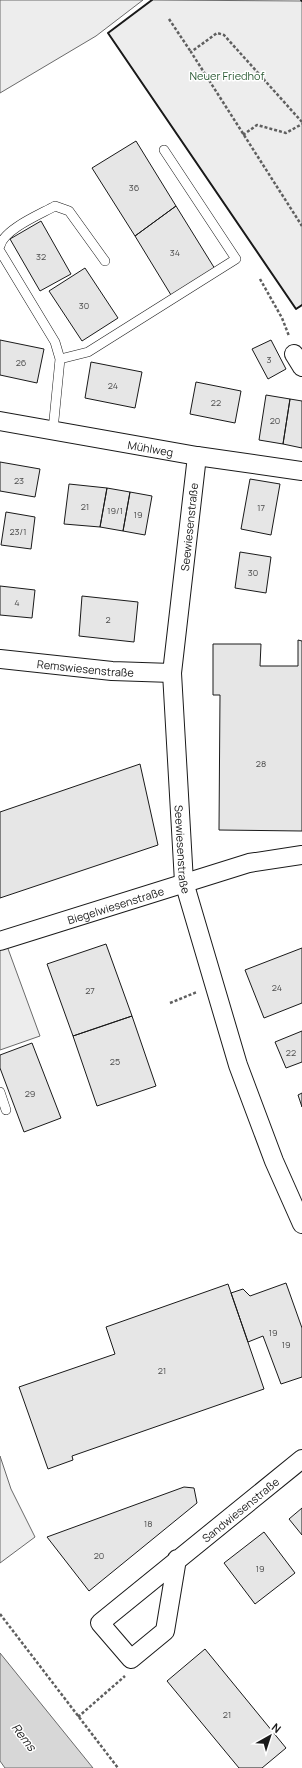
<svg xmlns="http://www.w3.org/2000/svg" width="302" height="1768" viewBox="0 0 302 1768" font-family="Manrope,sans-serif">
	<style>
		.built { fill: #ededed; stroke: #6a6a6a }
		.water { fill: #d7d7d7; stroke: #6a6a6a }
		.building { fill: #e6e6e6; stroke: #1a1a1a }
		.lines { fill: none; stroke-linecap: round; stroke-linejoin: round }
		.lane-casing { stroke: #1a1a1a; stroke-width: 10 }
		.street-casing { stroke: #1a1a1a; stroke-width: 20 }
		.path { stroke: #5f5f5f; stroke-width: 2.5; stroke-dasharray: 3 2; stroke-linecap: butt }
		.lane { stroke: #fff; stroke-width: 9 }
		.street { stroke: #fff; stroke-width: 18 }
		.wall { stroke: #1a1a1a; stroke-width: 2 }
		.labels { text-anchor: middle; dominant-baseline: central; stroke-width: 3; stroke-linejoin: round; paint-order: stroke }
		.number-label { font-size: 9px; fill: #4d4d4d }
		.park-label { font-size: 11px; fill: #2b5a34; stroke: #fff }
		.street-label { font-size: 11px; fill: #1a1a1a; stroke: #fff }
		.water-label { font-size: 12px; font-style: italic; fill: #1a1a1a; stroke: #fff }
	</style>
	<rect width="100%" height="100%" fill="#fff"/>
	<path class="built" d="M0 0H143L96 36 0 93Z
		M152 0 302 1V305L296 309 108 33Z
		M7 946 40 1036 0 1050V949Z
		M0 1456 11 1489 35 1537 0 1563Z"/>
	<path class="water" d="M0 1653 93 1768H5L0 1761Z"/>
	<path class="building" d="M136 141 176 206 135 236 92 168Z
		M176 206 215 269 171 295 135 236Z
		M41 221 71 274 40 291 10 239Z
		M85 268 118 318 82 341 49 291Z
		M0 340 44 349 37 383 0 375Z
		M271 340 286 369 268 379 252 349Z
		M91 362 142 372 135 408 85 398Z
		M196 382 241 391 235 423 190 414Z
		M266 395 290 399 283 444 259 440Z
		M290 399 302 401V448L283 444Z
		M0 462 40 469 35 497 0 491Z
		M250 479 280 484 271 535 241 529Z
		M69 484 107 488 100 527 64 524Z
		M107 488 130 492 123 531 100 527Z
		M130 492 152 496 145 535 123 531Z
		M6 512 35 517 31 549 1 545Z
		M240 552 271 557 266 593 235 588Z
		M0 586 35 590 32 618 0 615Z
		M82 596 138 602 134 642 79 636Z
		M298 640 302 641V831L219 830 220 695H213V644H261L260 666H298Z
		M140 764 158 845 0 898V812Z
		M106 944 132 1016 73 1036 47 964Z
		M302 948V1003L264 1018 245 970Z
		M132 1016 156 1086 97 1106 73 1036Z
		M302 1031V1062L286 1068 275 1042Z
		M32 1043 61 1118 24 1132 0 1068V1055Z
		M302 1093V1107L298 1095Z
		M286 1283 302 1328V1377L281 1384 263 1336 248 1342 231 1293 243 1289 250 1296Z
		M228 1284 264 1389 72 1456 73 1460 48 1469 19 1387 115 1354 106 1327Z
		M184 1487 194 1488 197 1503 89 1591 47 1537Z
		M302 1508V1535L289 1519Z
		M264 1532 295 1573 255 1604 224 1563Z
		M205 1649 286 1748 262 1768H239L167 1681Z"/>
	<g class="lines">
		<defs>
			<path id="lane" d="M0 246C4 229 41 214 55 206L69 211 105 261
				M0 251 55 342 60 359 53 430
				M60 359 88 352 236 259 164 150
				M0 1092 6 1110"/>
			<g id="street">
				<path d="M294 354 302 367"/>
				<path id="s1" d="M0 421 197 456 302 471"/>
				<path id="s2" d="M197 456 172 673 184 882 238 1065 274 1161 302 1224"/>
				<path id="s3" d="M0 659 112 671 172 673"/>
				<path id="s4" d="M0 941 249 863 302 855"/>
				<path id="s5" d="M177 1559 165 1631 131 1659 100 1623 302 1459"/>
			</g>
		</defs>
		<use href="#lane" class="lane-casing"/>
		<use href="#street" class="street-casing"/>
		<path class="path" d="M169 19 191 52
			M302 122 224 35 217 33 191 52 302 226
			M243 135 257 125 286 133 302 124
			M260 279 282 318 289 336
			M170 1003 197 992
			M0 1614 118 1768
			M78 1717 125 1676"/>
		<use href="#lane" class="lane"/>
		<use href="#street" class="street"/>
		<path class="wall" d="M152 0 108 33 296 309 302 305
			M301 0 302 1"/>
	</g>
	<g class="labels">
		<g class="number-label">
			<text x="134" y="187">36</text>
			<text x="175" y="252">34</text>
			<text x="41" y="256">32</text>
			<text x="84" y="305">30</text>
			<text x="269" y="359">3</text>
			<text x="21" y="362">26</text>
			<text x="113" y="385">24</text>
			<text x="216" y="402">22</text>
			<text x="275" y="420">20</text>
			<text x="19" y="480">23</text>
			<text x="85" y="506">21</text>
			<text x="261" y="507">17</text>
			<text x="115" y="510">19/1</text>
			<text x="138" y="514">19</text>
			<text x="18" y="531">23/1</text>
			<text x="253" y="572">30</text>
			<text x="17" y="602">4</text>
			<text x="108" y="619">2</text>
			<text x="261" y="763">28</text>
			<text x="277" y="987">24</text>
			<text x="90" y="990">27</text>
			<text x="291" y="1052">22</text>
			<text x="115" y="1061">25</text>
			<text x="30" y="1093">29</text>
			<text x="273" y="1332">19</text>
			<text x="286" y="1344">19</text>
			<text x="162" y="1370">21</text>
			<text x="148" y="1523">18</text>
			<text x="99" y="1555">20</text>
			<text x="260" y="1568">19</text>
			<text x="227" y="1714">21</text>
		</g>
		<g class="park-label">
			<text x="227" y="75">Neuer Friedhof</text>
		</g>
		<g class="street-label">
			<text stroke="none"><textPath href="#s1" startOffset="153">Mühlweg</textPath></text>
			<text transform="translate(189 527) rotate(-84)">Seewiesenstraße</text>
			<text stroke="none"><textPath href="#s3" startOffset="86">Remswiesenstraße</textPath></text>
			<text stroke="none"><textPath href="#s2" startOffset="395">Seewiesenstraße</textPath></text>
			<text stroke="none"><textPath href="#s4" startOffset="121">Biegelwiesenstraße</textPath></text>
			<text stroke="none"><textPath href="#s5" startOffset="345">Sandwiesenstraße</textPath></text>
		</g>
		<g class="water-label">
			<text transform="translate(24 1737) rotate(52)">Rems</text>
		</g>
	</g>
	<g transform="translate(270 1736) rotate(39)" stroke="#ffffff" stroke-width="3" paint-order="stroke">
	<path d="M0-3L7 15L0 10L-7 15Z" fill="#1a1a1a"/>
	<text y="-6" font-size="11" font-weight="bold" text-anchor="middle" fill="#1a1a1a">N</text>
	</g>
</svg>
